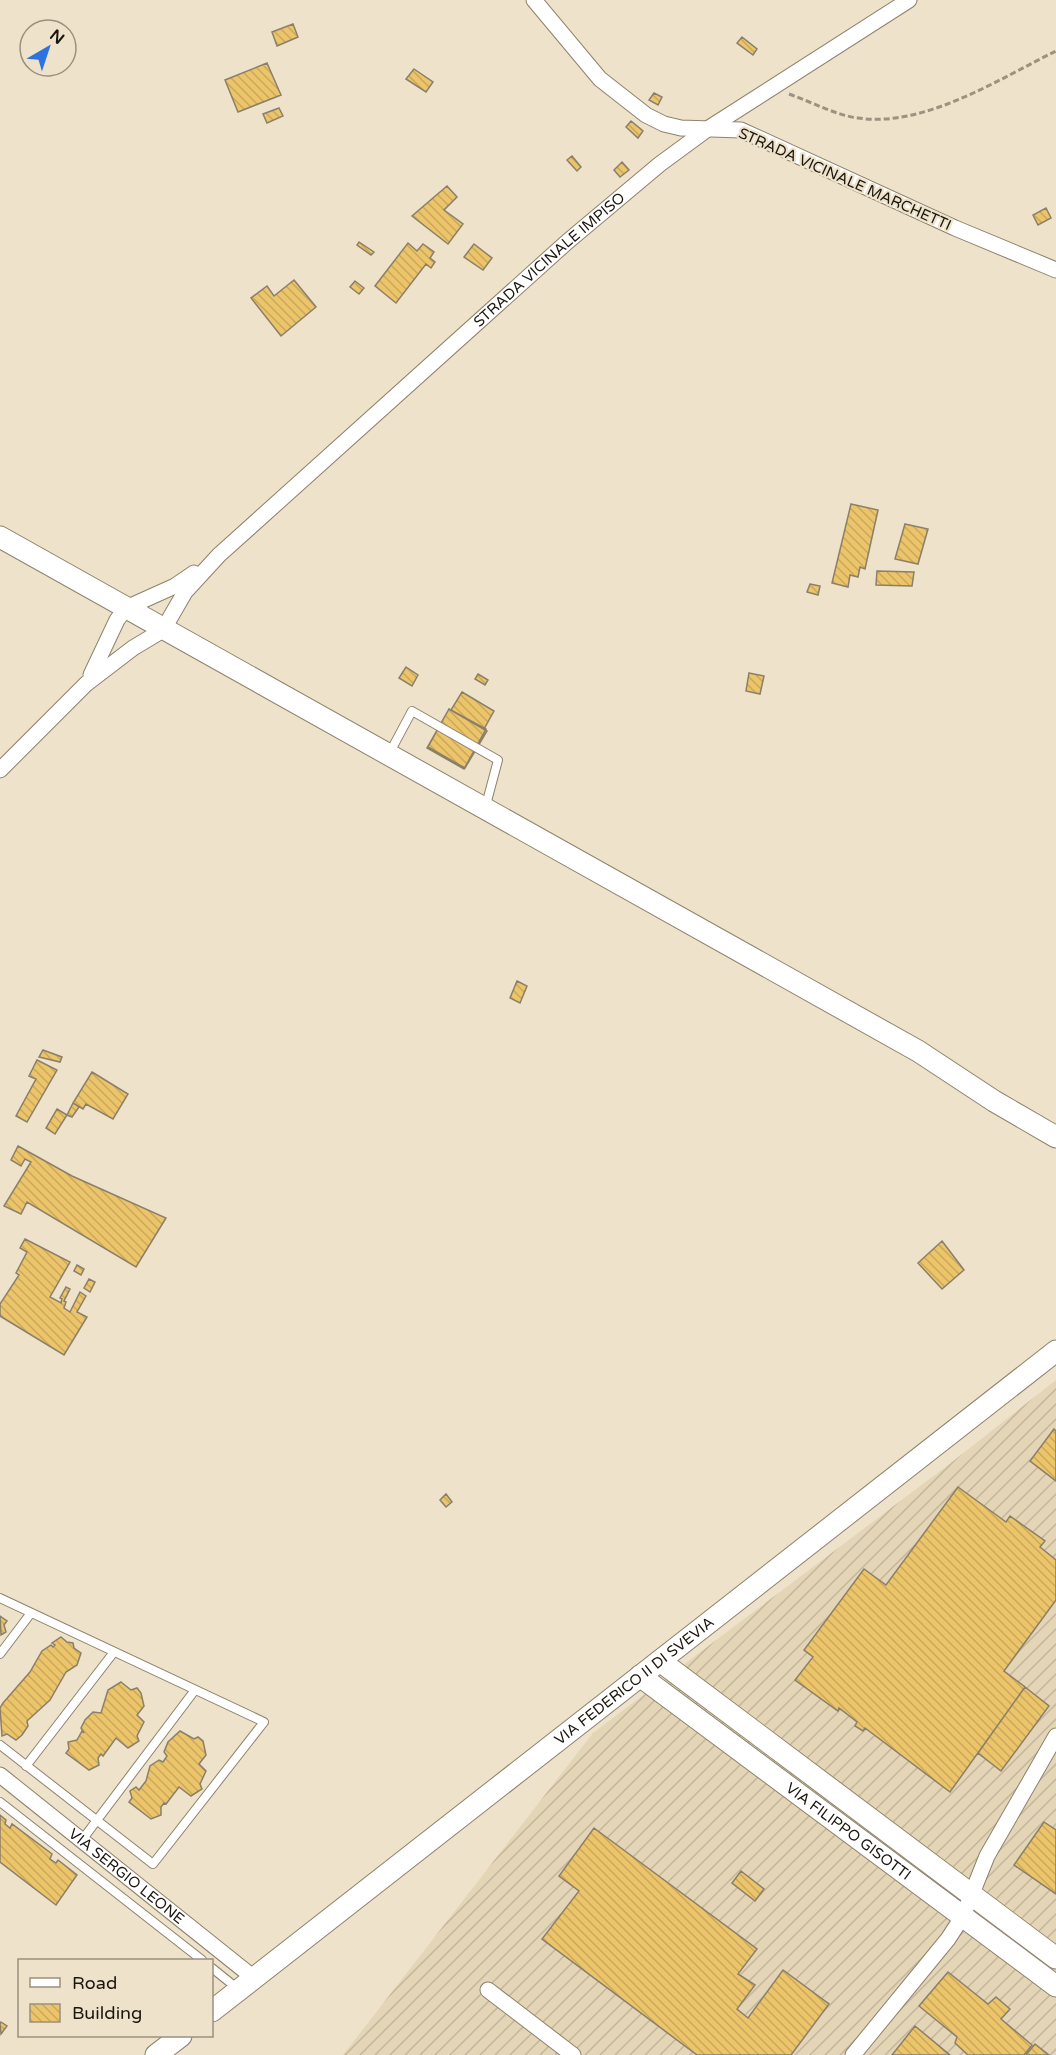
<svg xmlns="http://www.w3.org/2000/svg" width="1056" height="2055" viewBox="0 0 1056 2055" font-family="'Varela Round',sans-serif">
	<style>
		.industrial { fill: url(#industrial-furrows) }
		.building { fill: url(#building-back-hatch); stroke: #8a7f69; stroke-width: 1.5 }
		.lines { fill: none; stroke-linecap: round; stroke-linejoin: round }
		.lane-casing { stroke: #8d826c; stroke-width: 10 }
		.street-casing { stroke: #8d826c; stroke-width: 17 }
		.secondary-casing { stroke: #8d826c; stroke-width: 23 }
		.path { stroke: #9b9280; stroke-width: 3; stroke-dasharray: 6 3; stroke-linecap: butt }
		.lane { stroke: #fff; stroke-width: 8 }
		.street { stroke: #fff; stroke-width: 15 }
		.secondary { stroke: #fff; stroke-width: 21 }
		.labels { text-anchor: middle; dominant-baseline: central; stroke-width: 4.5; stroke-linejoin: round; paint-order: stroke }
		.street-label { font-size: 15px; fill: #1a160e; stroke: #eee2ca }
	</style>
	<defs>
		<pattern id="industrial-furrows" width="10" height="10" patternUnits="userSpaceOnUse" patternTransform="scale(1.5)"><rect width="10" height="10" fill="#e4d5b6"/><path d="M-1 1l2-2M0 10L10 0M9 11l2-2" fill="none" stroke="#c3b69b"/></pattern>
		<pattern id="building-back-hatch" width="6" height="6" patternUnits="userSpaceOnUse" patternTransform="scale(1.5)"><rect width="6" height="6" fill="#ecc46a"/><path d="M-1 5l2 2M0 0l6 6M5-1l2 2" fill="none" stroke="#caa85b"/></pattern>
	</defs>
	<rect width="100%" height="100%" fill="#eee2ca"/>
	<path class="industrial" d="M1056 1380V2055H343L593 1733 952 1462Z"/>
	<path class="building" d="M293 24 298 37 277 46 272 32Z
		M742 37 757 49 753 55 737 43Z
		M267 63 281 95 238 112 225 80Z
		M414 69 433 82 426 92 406 79Z
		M654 93 662 97 658 105 649 100Z
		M279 108 283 116 267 123 263 114Z
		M631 121 643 131 638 138 626 127Z
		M572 156 581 167 577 171 567 160Z
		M622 162 629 170 620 177 614 170Z
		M447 186 457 197 444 210 463 224 448 244 412 216Z
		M1046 208 1051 218 1038 225 1033 215Z
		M359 242 374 252 371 255 357 245Z
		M408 243 417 251 423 244 434 252 430 258 435 262 431 268 426 264 396 303 375 286Z
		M474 244 492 258 483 270 464 257Z
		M294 280 316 307 281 336 251 298 267 286 274 296Z
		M355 281 364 288 359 294 350 287Z
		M851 504 878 510 865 569 860 567 858 577 850 575 848 587 832 583Z
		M905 524 928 529 918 564 895 559Z
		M877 571 914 572 912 586 876 585Z
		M810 584 820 586 818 595 807 592Z
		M406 667 418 675 412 686 399 678Z
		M749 673 764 676 760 694 746 691Z
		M478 674 488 680 485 685 475 679Z
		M462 692 494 711 484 729 451 710Z
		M449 709 487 731 465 768 428 747Z
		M449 709 486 729 464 769 427 748Z
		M517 981 527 986 520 1003 510 998Z
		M43 1050 62 1057 60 1062 39 1057Z
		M37 1060 57 1070 27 1122 16 1116 36 1079 29 1076Z
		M92 1072 128 1094 113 1119 86 1104 83 1109 73 1103Z
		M73 1103 79 1107 72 1117 67 1115Z
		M57 1109 67 1115 55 1134 46 1128Z
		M18 1146 72 1176 166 1218 136 1267 27 1202 21 1214 4 1206 31 1162 25 1159 21 1166 11 1160Z
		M25 1239 70 1262 50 1297 61 1303 62 1299 60 1298 66 1287 70 1289 64 1301 66 1302 64 1308 70 1312 80 1292 86 1296 77 1312 87 1317 64 1355 0 1316V1304L19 1275 16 1273 27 1252 20 1248Z
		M942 1241 964 1270 942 1289 918 1263Z
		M77 1265 84 1269 81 1275 74 1271Z
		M89 1279 95 1282 90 1292 84 1288Z
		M1054 1429 1056 1431V1481L1030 1461Z
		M958 1487 1006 1522 1010 1516 1045 1541 1040 1547 1056 1560V1600L1004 1671 1025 1687 950 1792 865 1728 863 1731 855 1726 857 1722 839 1708 838 1711 795 1680 813 1657 804 1650 864 1569 886 1585Z
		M446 1494 452 1502 446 1507 440 1500Z
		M0 1616 7 1621 4 1625 6 1632 1 1635Z
		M61 1637 67 1642 73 1643 74 1648 81 1653 77 1665 66 1672 50 1700 27 1721 28 1726 22 1735 16 1740 7 1734 2 1736 0 1708 3 1703 30 1672 42 1651 51 1645 53 1647 55 1645 52 1643Z
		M121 1682 131 1690 137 1688 141 1693 144 1706 137 1715 144 1722 137 1736 139 1741 128 1748 116 1738 103 1756 101 1754 98 1758 99 1765 89 1770 66 1753 69 1749 68 1742 77 1740 82 1731 84 1733 81 1728 85 1720 93 1712 101 1713 108 1690Z
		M1025 1687 1049 1706 1001 1771 978 1753Z
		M180 1731 194 1739 198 1737 203 1741 206 1755 199 1764 206 1771 200 1784 202 1789 191 1796 179 1787 166 1804 164 1803 161 1807V1815L151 1819 129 1802 132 1798 130 1791 136 1787 139 1790 146 1781 150 1766 159 1760 163 1762 167 1756 164 1752 168 1742Z
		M0 1815 6 1820 5 1824 10 1828 12 1824 52 1854 50 1859 56 1863 58 1860 77 1875 56 1905 0 1862Z
		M1044 1822 1056 1830V1894L1014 1865Z
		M594 1828 757 1949 738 1974 755 1985 737 2009 748 2018 783 1970 829 2004 791 2055H697L542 1939 579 1891 559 1876Z
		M741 1871 764 1889 755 1901 732 1883Z
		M948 1972 988 2004 996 1997 1010 2009 1001 2019 1032 2045 1024 2055H968L955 2043 957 2037 919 2006Z
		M1 2022 7 2026 1 2034 0 2024Z
		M915 2026 950 2055H892Z
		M1035 2044 1049 2055H1026Z"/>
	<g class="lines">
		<defs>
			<path id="lane" d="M389 754 412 711 498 760 486 805
				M0 1598 264 1722 153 1864 0 1745
				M0 1654 31 1613
				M26 1766 114 1652
				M0 1802 202 1960
				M82 1840 195 1690
				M212 1968 238 1989"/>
			<g id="street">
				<path d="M534 0 600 79 646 115 664 124 681 128 741 130 955 228 1056 270"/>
				<path d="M91 675 117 620 126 608 175 586 194 573"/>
				<path id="s1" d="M0 770 86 684 133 648 163 630 185 592 219 555 567 242 660 164 709 128 909 0"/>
				<path id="s2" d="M0 1775 254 1978"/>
				<path d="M488 1990 573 2055"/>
				<path d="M853 2055 948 1939 963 1916 987 1856 1056 1736"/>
			</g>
			<g id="secondary">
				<path d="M0 537 918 1051 994 1101 1056 1137"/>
				<path d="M660 1661 1056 1958"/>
				<path id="s3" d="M640 1676 1056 1986"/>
				<path id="s4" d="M212 2011 1056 1351"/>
				<path d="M156 2055 181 2036"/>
			</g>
		</defs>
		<use href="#lane" class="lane-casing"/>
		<use href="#street" class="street-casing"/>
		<use href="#secondary" class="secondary-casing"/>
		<path class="path" d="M789 94C812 102 835 115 858 118 924 128 999 79 1056 51"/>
		<use href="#lane" class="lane"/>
		<use href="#street" class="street"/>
		<use href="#secondary" class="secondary"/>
	</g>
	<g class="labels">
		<g class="street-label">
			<text transform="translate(845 179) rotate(24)">STRADA VICINALE MARCHETTI</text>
			<text stroke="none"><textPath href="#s1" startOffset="753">STRADA VICINALE IMPISO</textPath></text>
			<text stroke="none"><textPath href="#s4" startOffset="536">VIA FEDERICO II DI SVEVIA</textPath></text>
			<text stroke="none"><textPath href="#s3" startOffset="260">VIA FILIPPO GISOTTI</textPath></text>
			<text stroke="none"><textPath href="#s2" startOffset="162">VIA SERGIO LEONE</textPath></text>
		</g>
	</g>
	<rect x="18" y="1959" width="195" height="78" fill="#eee2ca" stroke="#99907f" stroke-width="1.5"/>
	<rect x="30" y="1978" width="30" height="9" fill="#ffffff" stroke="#99907f" stroke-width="1.5"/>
	<text x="72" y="1989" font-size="18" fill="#1a160e">Road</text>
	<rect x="30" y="2004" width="30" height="18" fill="url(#building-back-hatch)" stroke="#99907f" stroke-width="1.5"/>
	<text x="72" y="2019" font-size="18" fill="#1a160e">Building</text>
	<g transform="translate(48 48) rotate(39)"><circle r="28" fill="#eee2ca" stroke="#99907f" stroke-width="1.5"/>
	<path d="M0-4.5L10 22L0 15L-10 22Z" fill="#2c73e0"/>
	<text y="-9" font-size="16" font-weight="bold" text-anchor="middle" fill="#1a160e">N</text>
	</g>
</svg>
